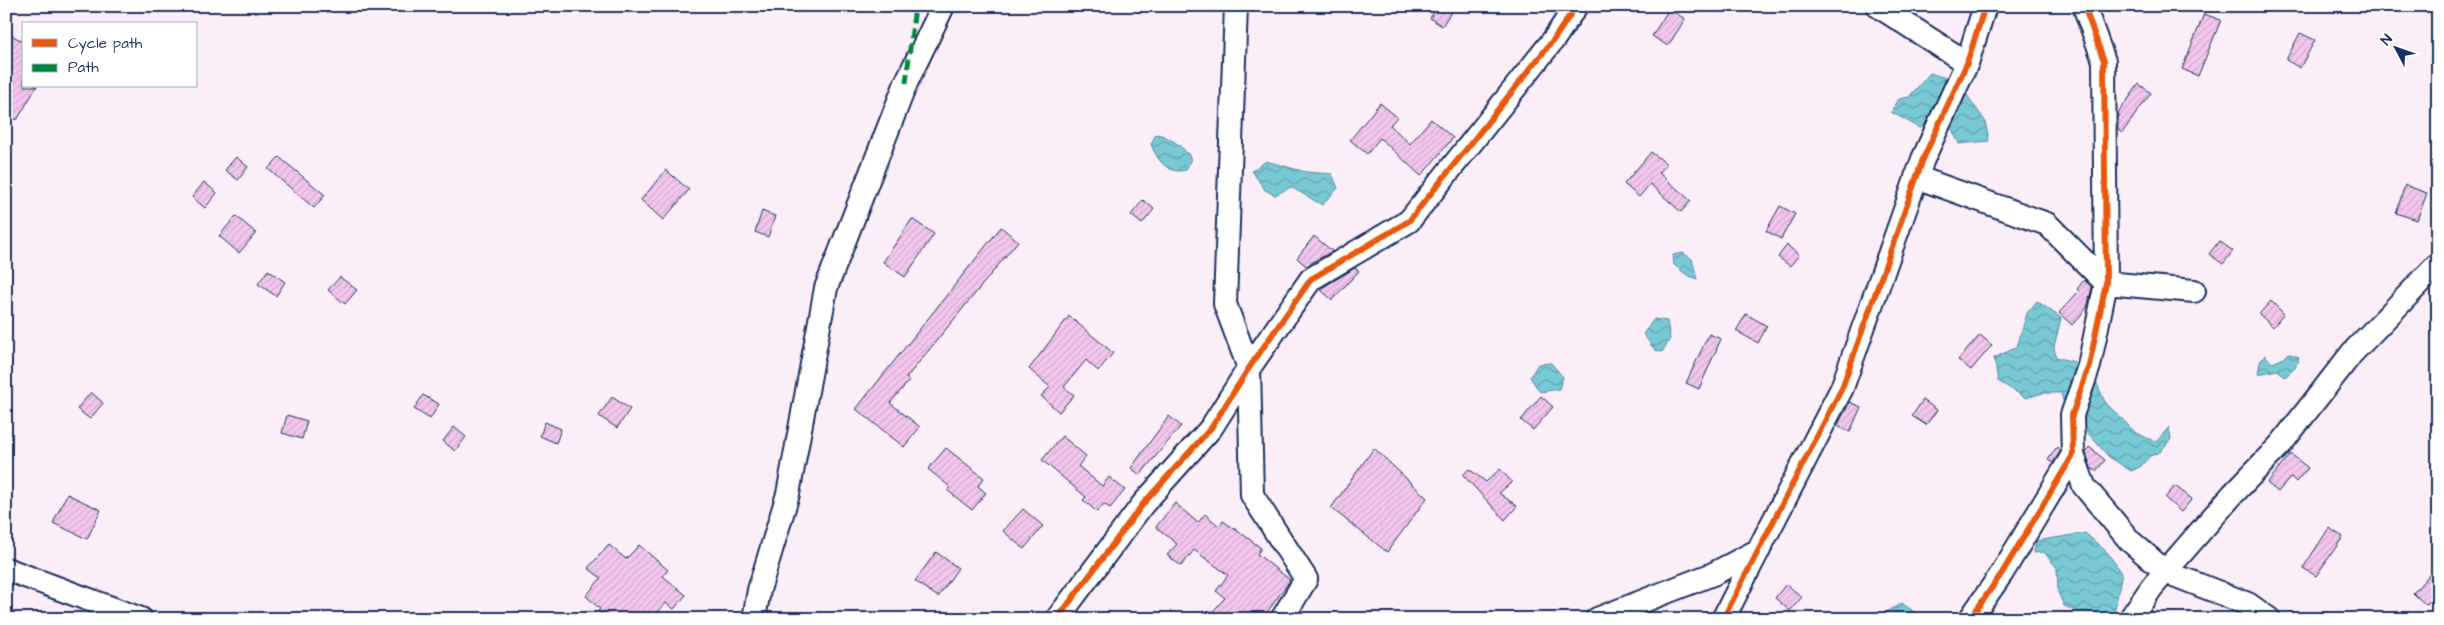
<svg xmlns="http://www.w3.org/2000/svg" width="2444" height="625" viewBox="0 0 2444 625" font-family="'Architects Daughter',sans-serif">
	<style>
		.water { fill: url(#water-waves); stroke: #538ba5 }
		.building { fill: url(#building-hatch); stroke: #1b2f5e }
		.lines { fill: none; stroke-linecap: round; stroke-linejoin: round }
		.minor-casing { stroke: #1b2f5e; stroke-width: 26 }
		.minor { stroke: #fff; stroke-width: 22 }
		.quiet { stroke: #00873e; stroke-width: 5; stroke-dasharray: 10 5; stroke-linecap: butt }
		.cycleway-casing { stroke: #fff; stroke-width: 9 }
		.cycleway { stroke: #e8590c; stroke-width: 6 }
	</style>
	<defs>
		<pattern id="water-waves" width="16" height="10" patternUnits="userSpaceOnUse" patternTransform="scale(1.25)"><rect width="16" height="10" fill="#79c9d4"/><path d="M0 5q4-4 8 0t8 0" fill="none" stroke="#62a4af"/></pattern>
		<pattern id="building-hatch" width="6" height="6" patternUnits="userSpaceOnUse" patternTransform="scale(1.25)"><rect width="6" height="6" fill="#f3c7ec"/><path d="M-1 1l2-2M0 6l6-6M5 7l2-2" fill="none" stroke="#d0abcd"/></pattern>
	</defs>
	<rect width="100%" height="100%" fill="#fbeef9"/>
	<filter id="ink" filterUnits="userSpaceOnUse"><feTurbulence type="fractalNoise" baseFrequency=".02" numOctaves="2"/><feDisplacementMap in="SourceGraphic" scale="10" xChannelSelector="R" yChannelSelector="G"/><feConvolveMatrix kernelMatrix="1 2 1 2 8 2 1 2 1" color-interpolation-filters="sRGB"/></filter>
	<g filter="url(#ink)">
		<path class="water" d="M1930 73 1958 82 1985 121 1989 141 1959 144 1952 129 1942 119 1920 128 1891 112 1899 99 1909 97Z
			M1156 134C1167 135 1186 148 1191 159L1186 170C1168 175 1157 160 1151 144Z
			M1266 161 1306 172 1332 174 1338 188 1322 205 1291 187 1275 195 1265 190 1252 171Z
			M1683 253 1692 259 1697 279 1687 275 1674 265 1673 255Z
			M2037 301 2061 318 2054 347 2056 357 2089 366 2105 402 2136 433 2156 442 2169 427 2171 439 2160 452 2150 456 2140 467 2131 471 2109 457 2072 415 2064 404 2061 393H2043L2026 398 1998 381 1994 358 2017 347 2027 313Z
			M1654 319 1667 321 1670 339 1662 352 1655 350 1643 334Z
			M2288 353 2299 357 2295 368 2285 377 2278 370 2258 374 2260 362 2265 355 2272 363 2282 359Z
			M1551 363 1563 377 1559 389 1540 392 1530 377 1538 364Z
			M2085 533 2107 552 2122 573 2113 619H2104L2100 613 2077 611 2064 606 2058 592 2057 568 2044 552 2034 553 2036 541Z
			M1902 603 1921 617 1925 619H1885V613Z"/>
		<path class="building" d="M1438 6H1455L1442 26 1430 18Z
			M1669 9 1685 19 1668 46 1652 36Z
			M2204 14 2221 20 2198 76 2182 69Z
			M6 32 24 42V86H37L17 120 6 114Z
			M2300 33 2315 40 2300 68 2286 60Z
			M2139 84 2151 93 2122 133 2118 130V113Z
			M1380 103 1397 117 1390 125 1410 144 1431 119 1453 138 1421 176 1380 138 1367 154 1350 140Z
			M1651 152 1667 164 1659 173 1691 201 1681 212 1650 184 1639 197 1624 184Z
			M236 157 248 167 238 180 225 170Z
			M279 157 325 195 314 208 268 169Z
			M666 170 689 190 663 220 641 200Z
			M204 182 217 193 205 208 192 197Z
			M2405 185 2427 193 2417 220 2396 213Z
			M1143 200 1154 209 1142 224 1131 215Z
			M1780 206 1795 214 1781 239 1766 231Z
			M762 211 775 216 768 237 755 232Z
			M236 216 256 233 239 253 219 236Z
			M912 219 934 234 905 277 883 262Z
			M1001 227 1018 241 906 378 909 381 890 403 920 427 904 447 856 409Z
			M1314 236 1332 251 1306 266 1297 258Z
			M2219 241 2233 251 2223 264 2209 254Z
			M1787 245 1799 255 1790 266 1778 257Z
			M1355 268 1359 271 1332 300 1320 289Z
			M268 270 285 282 276 296 258 284Z
			M340 277 357 290 345 304 328 290Z
			M2084 280 2092 287 2087 308 2072 325 2059 313 2079 291 2077 289Z
			M2271 301 2284 314 2273 327 2259 314Z
			M1746 314 1767 326 1758 343 1736 331Z
			M1069 316 1113 353 1098 371 1086 360 1064 387 1074 395 1059 412 1041 396 1050 387 1029 369Z
			M1709 334 1721 339 1699 389 1686 383Z
			M1980 335 1992 345 1971 370 1958 360Z
			M91 392 103 403 90 419 77 409Z
			M423 395 439 404 430 419 414 409Z
			M1541 396 1553 407 1533 430 1521 420Z
			M612 397 630 409 617 428 599 416Z
			M1923 400 1937 410 1926 425 1912 416Z
			M1850 402 1861 407 1850 432 1837 426Z
			M287 415 307 421 302 439 282 433Z
			M1169 416 1181 426 1140 475 1131 468Z
			M545 422 561 429 556 443 540 436Z
			M454 427 466 437 455 451 443 441Z
			M1062 436 1086 456 1078 466 1102 486 1109 477 1125 490 1110 508 1104 504 1097 512 1083 500 1086 497 1042 460Z
			M2057 447 2060 452 2053 463 2048 460Z
			M2089 447 2105 460 2096 471 2091 468 2086 453Z
			M946 448 984 478 978 486 986 493 972 510 947 490 950 487 928 469Z
			M1374 448 1427 498 1387 552 1331 508Z
			M2291 454 2308 468 2296 482 2291 477 2278 492 2267 483Z
			M1469 469 1486 482 1500 469 1512 482 1499 493 1517 506 1505 520 1463 475Z
			M2175 486 2192 499 2181 512 2165 498Z
			M67 494 101 510 87 539 53 523Z
			M1175 503 1198 523 1205 514 1219 526 1223 521 1245 536 1261 548 1257 554 1290 580 1263 618 1258 614 1254 619H1206L1225 598 1216 591 1228 575 1194 550 1181 566 1167 555 1177 544 1156 527Z
			M1023 509 1043 526 1024 549 1003 531Z
			M2329 528 2343 537 2316 576 2303 568Z
			M609 545 626 559 639 545 668 570 663 576 686 595 674 609 666 603 652 619H608L598 611 600 609 586 596 601 578 588 568Z
			M936 552 958 568 938 597 915 581Z
			M2430 574 2438 581V606L2431 600 2426 605 2413 593Z
			M1786 584 1802 597 1790 611 1775 598Z"/>
		<g class="lines">
			<defs>
				<path id="minor" d="M1236 6 1225 304 1249 368 1252 495 1306 579 1282 619
					M1878 6 1967 63
					M1916 177 2047 224 2106 283 2194 291
					M2073 455 2084 486 2130 541 2166 572 2248 604 2269 619
					M6 569 141 619
					M754 619 759 590 788 494 826 288 906 83 943 6
					M1057 619 1143 504 1211 428 1249 368 1311 279 1409 221 1554 39 1576 6
					M1597 619 1713 574 1759 550
					M1723 619 1842 388 1923 159 1967 63 1985 6
					M1970 619 2002 573 2073 455 2072 415 2089 366 2106 283 2104 61 2084 6
					M2130 619 2152 587 2233 494 2281 444 2352 353 2438 264"/>
			</defs>
			<use href="#minor" class="minor-casing"/>
			<use href="#minor" class="minor"/>
			<path class="quiet" d="M906 83 915 6"/>
			<defs>
				<path id="cycleway" d="M1057 619 1143 504 1211 428 1249 368 1311 279 1409 221 1554 39 1576 6
					M1723 619 1842 388 1923 159 1967 63 1985 6
					M1970 619 2002 573 2073 455 2072 415 2089 366 2106 283 2104 61 2084 6"/>
			</defs>
			<use href="#cycleway" class="cycleway-casing"/>
			<use href="#cycleway" class="cycleway"/>
		</g>
	</g>
	<rect width="2444" height="625" fill="none" stroke="#fff" stroke-width="25"/>
	<rect x="12" y="12" width="2419" height="600" fill="none" stroke="#1b2f5e" stroke-width="2" filter="url(#ink)"/>
	<rect x="22" y="22" width="175" height="65" fill="#ffffff" stroke="#a4acbf"/>
	<rect x="32" y="39" width="25" height="8" fill="#e8590c" stroke="#a4acbf"/>
	<text x="68" y="48" font-size="15" fill="#1b2f5e">Cycle path</text>
	<rect x="32" y="64" width="25" height="8" fill="#00873e" stroke="#a4acbf"/>
	<text x="68" y="72" font-size="15" fill="#1b2f5e">Path</text>
	<g transform="translate(2396 48) rotate(311)" stroke="#ffffff" stroke-width="4" paint-order="stroke">
	<path d="M0-4L9 19L0 12L-9 19Z" fill="#1b2f5e"/>
	<text y="-8" font-size="14" font-weight="bold" text-anchor="middle" fill="#1b2f5e">N</text>
	</g>
</svg>
